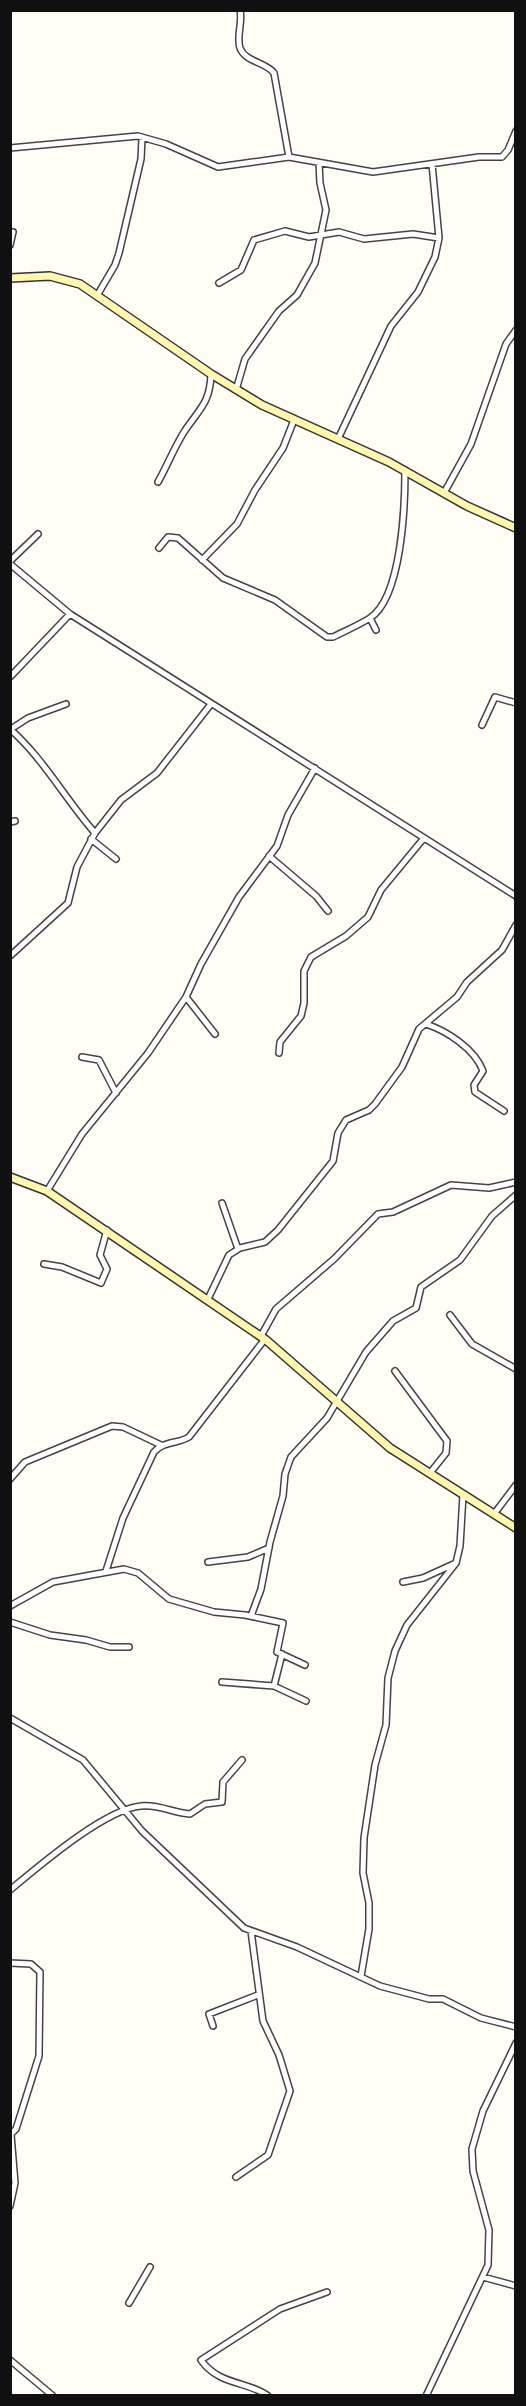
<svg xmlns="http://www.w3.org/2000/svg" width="526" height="2406" viewBox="0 0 526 2406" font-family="'Roboto Serif',serif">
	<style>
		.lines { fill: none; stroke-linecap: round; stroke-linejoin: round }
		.street-casing { stroke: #444; stroke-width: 8 }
		.secondary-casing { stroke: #333; stroke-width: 10 }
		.street { stroke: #fff; stroke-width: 5 }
		.secondary { stroke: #fff6b0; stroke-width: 7 }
	</style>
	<rect width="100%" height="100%" fill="#fffdf5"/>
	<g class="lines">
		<defs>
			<path id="street" d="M240 10C243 22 236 37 240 48 245 62 266 62 274 73L289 157
				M10 148 138 136 166 144 218 167 289 157 373 172 479 157H502L508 150 516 131
				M10 245 13 232
				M219 283 241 270 254 240 285 231 309 237 339 232 364 239 413 234 439 238
				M98 294 115 265 119 253 141 159 142 138
				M236 390 245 359 279 311 297 295 315 263 326 210 320 183 319 163
				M338 439 391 326 418 292 435 257 439 238 432 164
				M158 482C167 466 174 448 184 432 199 409 210 404 211 374
				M444 493 471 444 506 344 516 330
				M159 548 168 537 178 538 223 578 275 600 327 637H333C345 631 359 625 370 618 402 597 405 505 405 470
				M202 560 237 524 255 490 283 448 294 420
				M10 561 38 534
				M10 564 70 614 516 896
				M370 618 376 630
				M10 677 70 614
				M482 725 495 697 516 703
				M10 729C44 759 65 799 95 833
				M11 729 28 718 66 704
				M10 822 15 821
				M91 839 116 859
				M269 856 316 896 328 911
				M10 956 68 903 77 867 95 833 121 800 157 773 211 704
				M186 997 215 1034
				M426 1024C447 1031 475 1049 483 1071L474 1085 475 1092 504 1111
				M279 1053 280 1042 301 1016 304 1003V971L311 957 346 936 368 917 381 890 424 838
				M82 1057 99 1060 116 1093
				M47 1191 82 1134 148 1053 186 997 201 964 239 897 277 846 288 815 315 768
				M222 1203 238 1249
				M44 1264 62 1267 101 1283 107 1269 100 1255 107 1230
				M208 1299 229 1255 240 1248 265 1242 278 1230 333 1161 338 1133 346 1120 369 1110 375 1104 402 1067 419 1029 457 997 467 982 502 950 516 925
				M450 1315 472 1344 516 1369
				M261 1336 276 1309 334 1259 378 1214 393 1212 451 1185 489 1188 516 1182
				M395 1371 447 1441 446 1453 430 1473
				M10 1479 25 1462 112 1426 123 1427 161 1445
				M494 1514 516 1485
				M208 1562 248 1557 269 1548
				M106 1571 123 1518 154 1452C163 1441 178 1444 189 1437L265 1339
				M403 1582 423 1578 456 1563
				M10 1606 53 1582 124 1569 138 1573 169 1599 214 1612 245 1615 283 1623 277 1652 305 1665
				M251 1616 261 1589 270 1542 283 1496 285 1474 291 1457 327 1418 366 1352 393 1321 416 1308 421 1287 460 1260 492 1216 516 1195
				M10 1622 50 1635 86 1640 110 1647H129
				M222 1682 274 1686 306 1701
				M274 1686 282 1654
				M10 1718 83 1760 142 1831 244 1928 297 1947 380 1986 429 1999H443L481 2018 516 2027
				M10 1890C39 1866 105 1809 141 1806 159 1804 173 1813 190 1814L205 1804 222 1802 223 1782 242 1760
				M10 1963 31 1964 40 1972 39 2056 16 2129 10 2135
				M361 1976 369 1929V1903L363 1873 364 1838 375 1765 386 1725 388 1678 395 1651 407 1625 456 1563 460 1546 463 1495
				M213 2026 209 2014 258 1995
				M236 2177 268 2155 290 2091 279 2055 263 2021 251 1931
				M10 2206 15 2183 11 2135
				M483 2277 516 2286
				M129 2303 150 2267
				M10 2360 53 2396
				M268 2396C249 2381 219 2386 201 2360L280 2309 327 2292
				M426 2396 488 2265 489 2230 473 2171 472 2149 483 2111 516 2043"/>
			<path id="secondary" d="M10 278 50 276 80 284 211 374 262 405 389 462 467 506 516 528
				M10 1177 47 1191 266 1340 390 1448 516 1528"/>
		</defs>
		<use href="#street" class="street-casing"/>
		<use href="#secondary" class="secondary-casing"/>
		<use href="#street" class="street"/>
		<use href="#secondary" class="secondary"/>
	</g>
	<rect width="526" height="2406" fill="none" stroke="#111111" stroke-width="24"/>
</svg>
